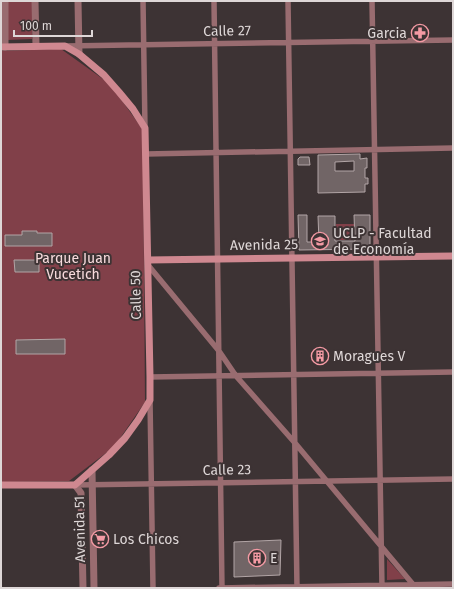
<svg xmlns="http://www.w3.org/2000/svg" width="454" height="589" viewBox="0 0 454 589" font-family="'Fira Sans',sans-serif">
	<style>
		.green { fill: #814049 }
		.building { fill: #716566; stroke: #b2a5a6; fill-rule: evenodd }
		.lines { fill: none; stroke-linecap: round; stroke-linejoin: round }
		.minor { stroke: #996c70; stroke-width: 5.5 }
		.tertiary { stroke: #996c70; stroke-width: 7 }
		.secondary { stroke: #cf8890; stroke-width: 7 }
		.labels { text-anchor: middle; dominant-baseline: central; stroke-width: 4; stroke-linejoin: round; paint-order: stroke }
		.street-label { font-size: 14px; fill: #ded7d7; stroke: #3d3334 }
		.poi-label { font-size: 14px; fill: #ded7d7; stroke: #3d3334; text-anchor: start }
		.park-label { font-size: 14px; fill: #f8dbdd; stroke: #3d3334 }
	</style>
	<rect width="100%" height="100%" fill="#3d3334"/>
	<path class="green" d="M7 1H32V39L8 40Z
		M61 49 110 84 143 130 145 402 114 447 69 481 1 482V51Z
		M336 224H354V240H336Z
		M387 559 405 579 387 580Z"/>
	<path class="building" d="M360 154V159L367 158V168H365V178H368V184H365V192L318 193V155ZM354 161V171H335V162Z
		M300 157H309L310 165H298V159Z
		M298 215H307V242H319L318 216H335V241H355L354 215H370V249L299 250Z
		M22 231H37V233H52V246H5V235H22Z
		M14 260H39V272H15Z
		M65 339V354H16V340Z
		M281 540 280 575 234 577V542Z"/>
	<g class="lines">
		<path class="minor" d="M143 1 145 128
			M214 1 222 588
			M288 1 297 588
			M372 1 382 588
			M65 46 453 40
			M146 154 453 148
			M148 265 219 351 236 376 295 443 416 588
			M150 377 453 372
			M150 400 153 588
			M75 485 453 479
			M219 588 453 584"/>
		<path class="tertiary" d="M35 1 36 46
			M78 1 79 54
			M5 47V1
			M92 470 94 588
			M75 485 81 493 83 588"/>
		<path class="secondary" d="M1 47 65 46 79 54 104 75 119 92 133 109 145 128 150 377V400L138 420 125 438 109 455 75 485H1
			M148 260 453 256"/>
	</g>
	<defs>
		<symbol id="pharmacy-ring" viewBox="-11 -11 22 22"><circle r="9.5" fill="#3d3334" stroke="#f49aa4" stroke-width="1.5"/><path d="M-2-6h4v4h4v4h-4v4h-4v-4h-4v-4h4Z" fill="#f49aa4"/></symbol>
		<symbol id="university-ring" viewBox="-11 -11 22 22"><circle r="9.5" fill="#3d3334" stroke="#f49aa4" stroke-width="1.5"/><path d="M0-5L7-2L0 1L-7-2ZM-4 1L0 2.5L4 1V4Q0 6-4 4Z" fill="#f49aa4"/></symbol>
		<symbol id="building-ring" viewBox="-11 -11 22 22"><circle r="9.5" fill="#3d3334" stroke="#f49aa4" stroke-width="1.5"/><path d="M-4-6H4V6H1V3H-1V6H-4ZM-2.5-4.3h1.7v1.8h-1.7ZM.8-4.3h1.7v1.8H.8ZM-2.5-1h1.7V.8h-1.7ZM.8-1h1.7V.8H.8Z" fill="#f49aa4"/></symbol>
		<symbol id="supermarket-ring" viewBox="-11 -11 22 22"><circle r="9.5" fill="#3d3334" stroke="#f49aa4" stroke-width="1.5"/><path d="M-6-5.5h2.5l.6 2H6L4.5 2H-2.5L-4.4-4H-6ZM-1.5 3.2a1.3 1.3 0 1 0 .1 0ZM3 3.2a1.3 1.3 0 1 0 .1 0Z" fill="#f49aa4"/></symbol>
	</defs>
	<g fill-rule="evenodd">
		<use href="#pharmacy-ring" x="410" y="23" width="20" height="20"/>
		<use href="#university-ring" x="310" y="231" width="20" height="20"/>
		<use href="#building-ring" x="310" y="346" width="20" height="20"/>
		<use href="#supermarket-ring" x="90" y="529" width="20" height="20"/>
		<use href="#building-ring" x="247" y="548" width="20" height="20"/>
	</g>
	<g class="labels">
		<g class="street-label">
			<text transform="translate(227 31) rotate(-1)">Calle 27</text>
			<text transform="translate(264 245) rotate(-1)">Avenida 25</text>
			<text transform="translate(136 295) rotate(-91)">Calle 50</text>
			<text transform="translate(227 470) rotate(-1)">Calle 23</text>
			<text transform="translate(80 529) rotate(-91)">Avenida 51</text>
		</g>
		<g class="poi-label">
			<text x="407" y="33" text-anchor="end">Garcia</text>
			<text x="333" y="233">UCLP - Facultad<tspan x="333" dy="16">de Economía</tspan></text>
			<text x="333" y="356">Moragues V</text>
			<text x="113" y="539">Los Chicos</text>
			<text x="270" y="558">E</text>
		</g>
		<g class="park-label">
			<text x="73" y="258">Parque Juan<tspan x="73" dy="16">Vucetich</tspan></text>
		</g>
	</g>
	<rect width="454" height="589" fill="none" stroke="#ded7d7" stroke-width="4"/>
	<path d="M14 30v6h78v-6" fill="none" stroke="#ded7d7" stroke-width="2"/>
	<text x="20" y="30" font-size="12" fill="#ded7d7" stroke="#3d3334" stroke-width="3" paint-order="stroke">100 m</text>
</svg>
